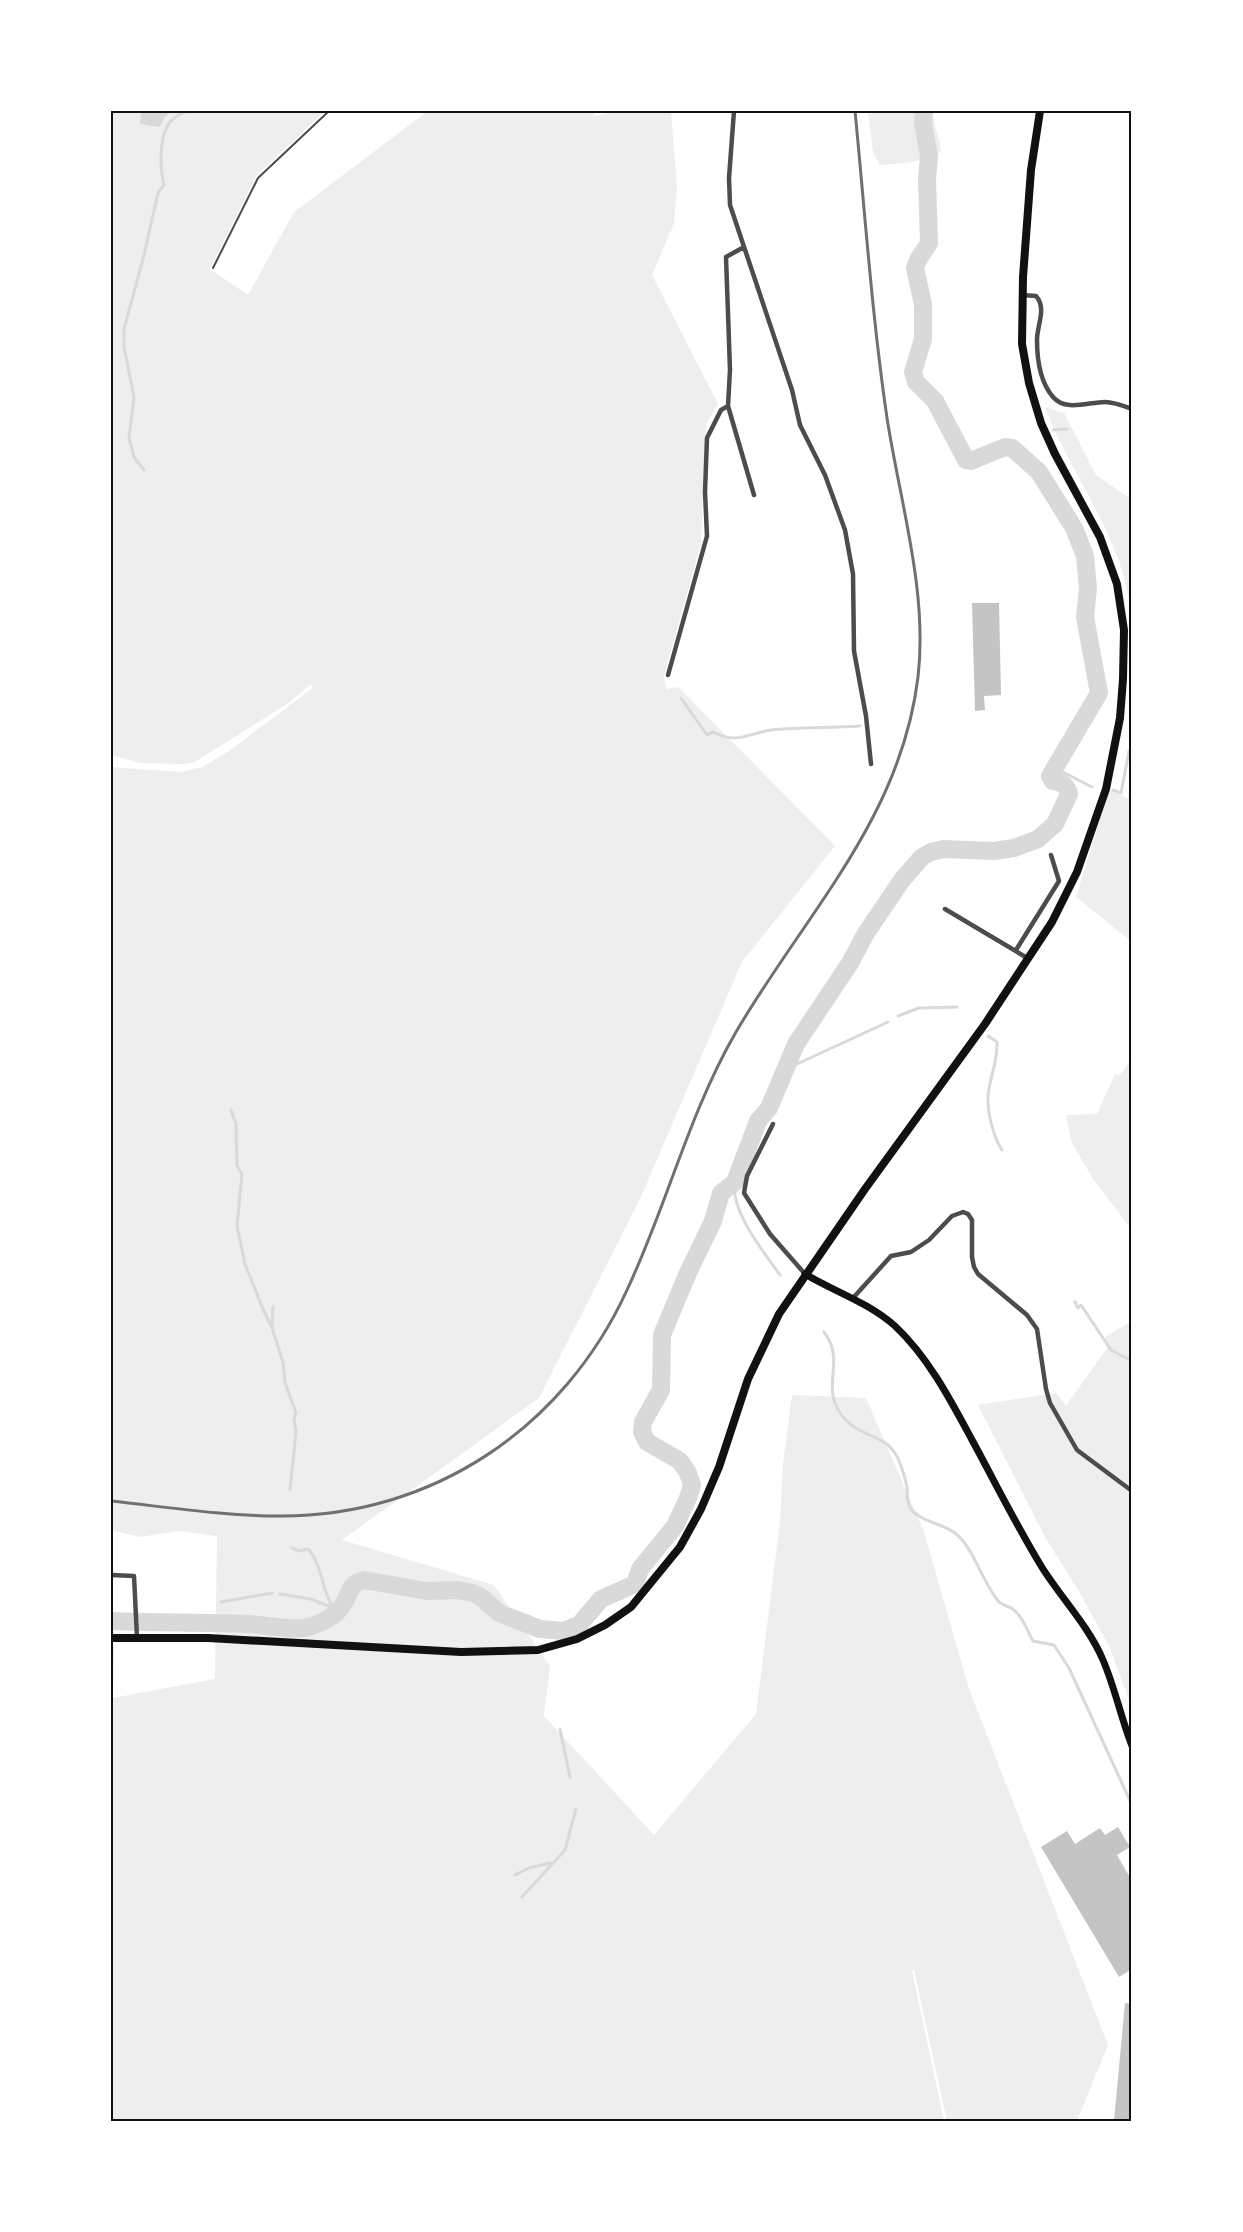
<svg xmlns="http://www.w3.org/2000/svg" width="1243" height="2232" viewBox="0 0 1243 2232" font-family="'Golos Text',sans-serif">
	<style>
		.green { fill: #eee }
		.water { fill: #d9d9d9 }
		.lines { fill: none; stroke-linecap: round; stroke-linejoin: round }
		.stream { stroke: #d9d9d9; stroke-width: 3 }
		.river { stroke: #d9d9d9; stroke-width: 18 }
		.building { fill: #c4c4c4 }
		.service { stroke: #4c4c4c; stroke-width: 2 }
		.minor { stroke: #4c4c4c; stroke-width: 4.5 }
		.secondary { stroke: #111; stroke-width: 7 }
		.primary { stroke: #111; stroke-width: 8 }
		.rail { stroke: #707070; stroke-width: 3 }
		.neatline { fill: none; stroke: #111; stroke-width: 2 }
	</style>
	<rect width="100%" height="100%" fill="#fff"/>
	<path class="green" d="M111 111H325L256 176 210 269 248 295 294 212 428 111H594L595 116 618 111H671L677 187 674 223 652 275 718 404 706 424 701 543 664 676 666 689 678 687 835 846 742 962 640 1199 539 1398 342 1540 494 1585 550 1666 544 1716 654 1835 756 1714 780 1521 783 1464 792 1395 866 1398 924 1532 969 1689 1108 2045 1077 2121H947L914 1970 912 1971 944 2121H111V1647H114L113 1698 215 1679 217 1536 178 1531 140 1537 111 1530V767L181 772 203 767 229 751 313 688 311 684 290 702 195 762 184 764 140 763 111 755Z
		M868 111H933C933 126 940 137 941 152 921 163 902 163 880 165L873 152Z
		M1045 407 1064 413 1096 475 1132 500V625C1128 542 1073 481 1045 407Z
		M1132 769V942L1076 897 1109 790 1128 798Z
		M1132 1057V1230L1093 1179 1071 1141 1066 1115 1097 1114 1115 1074 1120 1076Z
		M1132 1321V1708L1110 1648 1080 1593 1045 1537 978 1405 1056 1393 1066 1406 1108 1347 1105 1337Z"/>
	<path class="water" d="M141 111H171L164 118 160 127 140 124Z"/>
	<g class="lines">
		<path class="stream" d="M185 111H195
			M1053 430 1067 429
			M144 470 134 457 129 438 134 397 124 347V329L144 255 158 193 164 185C160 169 158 132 173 119 176 116 181 114 185 112
			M681 698 707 735 713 732C738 745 749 733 771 730 801 727 830 728 860 726
			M1053 767 1092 787
			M1113 790 1121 793 1129 751 1132 749
			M898 1016 919 1008 957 1007
			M988 1036 997 1042C998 1060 990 1077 988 1095 987 1111 993 1137 1002 1150
			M787 1064H797L888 1022
			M231 1110 236 1124 237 1166 242 1174 237 1226 245 1264 263 1309 272 1328 283 1362 285 1383 296 1413 294 1419 296 1432 290 1490
			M735 1182C730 1211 763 1251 780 1275
			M1075 1302 1078 1308 1081 1305 1111 1350 1132 1361
			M272 1326 273 1307
			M824 1332C846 1360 821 1385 840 1413 857 1437 883 1434 895 1453 900 1461 905 1478 907 1487 908 1495 906 1502 911 1509 921 1522 942 1523 955 1533 974 1548 982 1582 999 1602 1003 1606 1010 1606 1014 1610 1024 1618 1027 1631 1033 1641L1054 1645 1069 1668 1132 1805
			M292 1548 299 1551 308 1549C324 1566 322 1600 338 1612
			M280 1594 311 1599 333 1608
			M221 1602 272 1593
			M560 1729 570 1777
			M515 1875 529 1868 550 1863
			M522 1897 565 1850 576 1809"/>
		<path class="river" d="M111 1621C157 1623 203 1622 249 1624 265 1625 293 1631 308 1627 320 1624 335 1617 342 1606 350 1595 349 1583 364 1580L426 1591 457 1590 473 1593 481 1597 499 1613 540 1629 563 1631 579 1625 601 1599 635 1584 640 1569 675 1526 688 1498 692 1485 688 1473 680 1461 647 1442 642 1432 643 1422 661 1390 662 1335 687 1275 713 1221 721 1193 735 1182 758 1121 769 1108 796 1044 850 963 866 933 902 880 922 857 931 852 943 849 994 851 1014 848 1038 839 1055 824 1069 794C1067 785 1062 782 1053 781L1050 776 1099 693 1085 617 1088 588 1085 556 1074 528 1039 472 1012 448 1005 447 971 461 966 460 935 401 916 382 913 372 923 339V304L915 268 918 260 929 243 927 179 929 156 923 123 924 111"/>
	</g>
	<path class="building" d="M972 603H999L1001 695 984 696 985 710 975 711Z
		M1118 1827 1130 1847 1117 1855 1132 1881V1969L1119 1977 1041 1847 1067 1831 1075 1844 1100 1828 1105 1835Z
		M1125 2003 1132 2004V2121H1114Z"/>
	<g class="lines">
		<path class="service" d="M213 268 258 178 329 111"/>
		<path class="minor" d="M734 111 729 178 730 205 792 390 800 425 825 475 845 530 853 574 854 651 866 716 871 764
			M1022 295 1036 296C1047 308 1037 325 1037 340 1037 358 1040 382 1053 397 1066 412 1088 402 1105 402 1114 402 1124 406 1132 409
			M728 406 754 495
			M668 675 707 536 705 492 707 438 721 410 728 406 730 370 726 257 744 247
			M945 909 1029 959
			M1016 950 1059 881 1051 855
			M773 1124 747 1176 744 1193 770 1234 805 1274
			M853 1298 891 1256 911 1252 929 1240 952 1216 963 1212 968 1214 972 1220V1257L974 1267 978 1274 1027 1315 1037 1329 1046 1389 1050 1403 1077 1450 1132 1491
			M111 1575 134 1576 137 1638"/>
		<path class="secondary" d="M805 1274C835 1292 868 1302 895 1326 928 1357 950 1399 971 1438 995 1482 1017 1527 1043 1569 1063 1600 1089 1627 1103 1660 1115 1688 1121 1718 1132 1746"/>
		<path class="primary" d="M111 1638H208L461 1652 538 1650 577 1639 605 1625 631 1607 680 1547 701 1509 719 1467 748 1379 779 1314 865 1189 985 1024 1052 922 1077 872 1106 789 1120 718 1123 679 1124 630 1117 584 1100 537 1055 454 1041 423 1029 383 1022 344 1023 277 1031 170 1040 111"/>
		<path class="rail" d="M111 1501C167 1507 223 1516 279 1516 432 1517 564 1428 627 1290 667 1205 689 1113 736 1032 805 914 901 819 918 677 928 592 900 502 887 418 872 316 865 213 855 111"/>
	</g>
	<rect width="1243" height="2232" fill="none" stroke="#ffffff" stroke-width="225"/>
	<rect x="112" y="112" width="1018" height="2008" class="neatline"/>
</svg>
